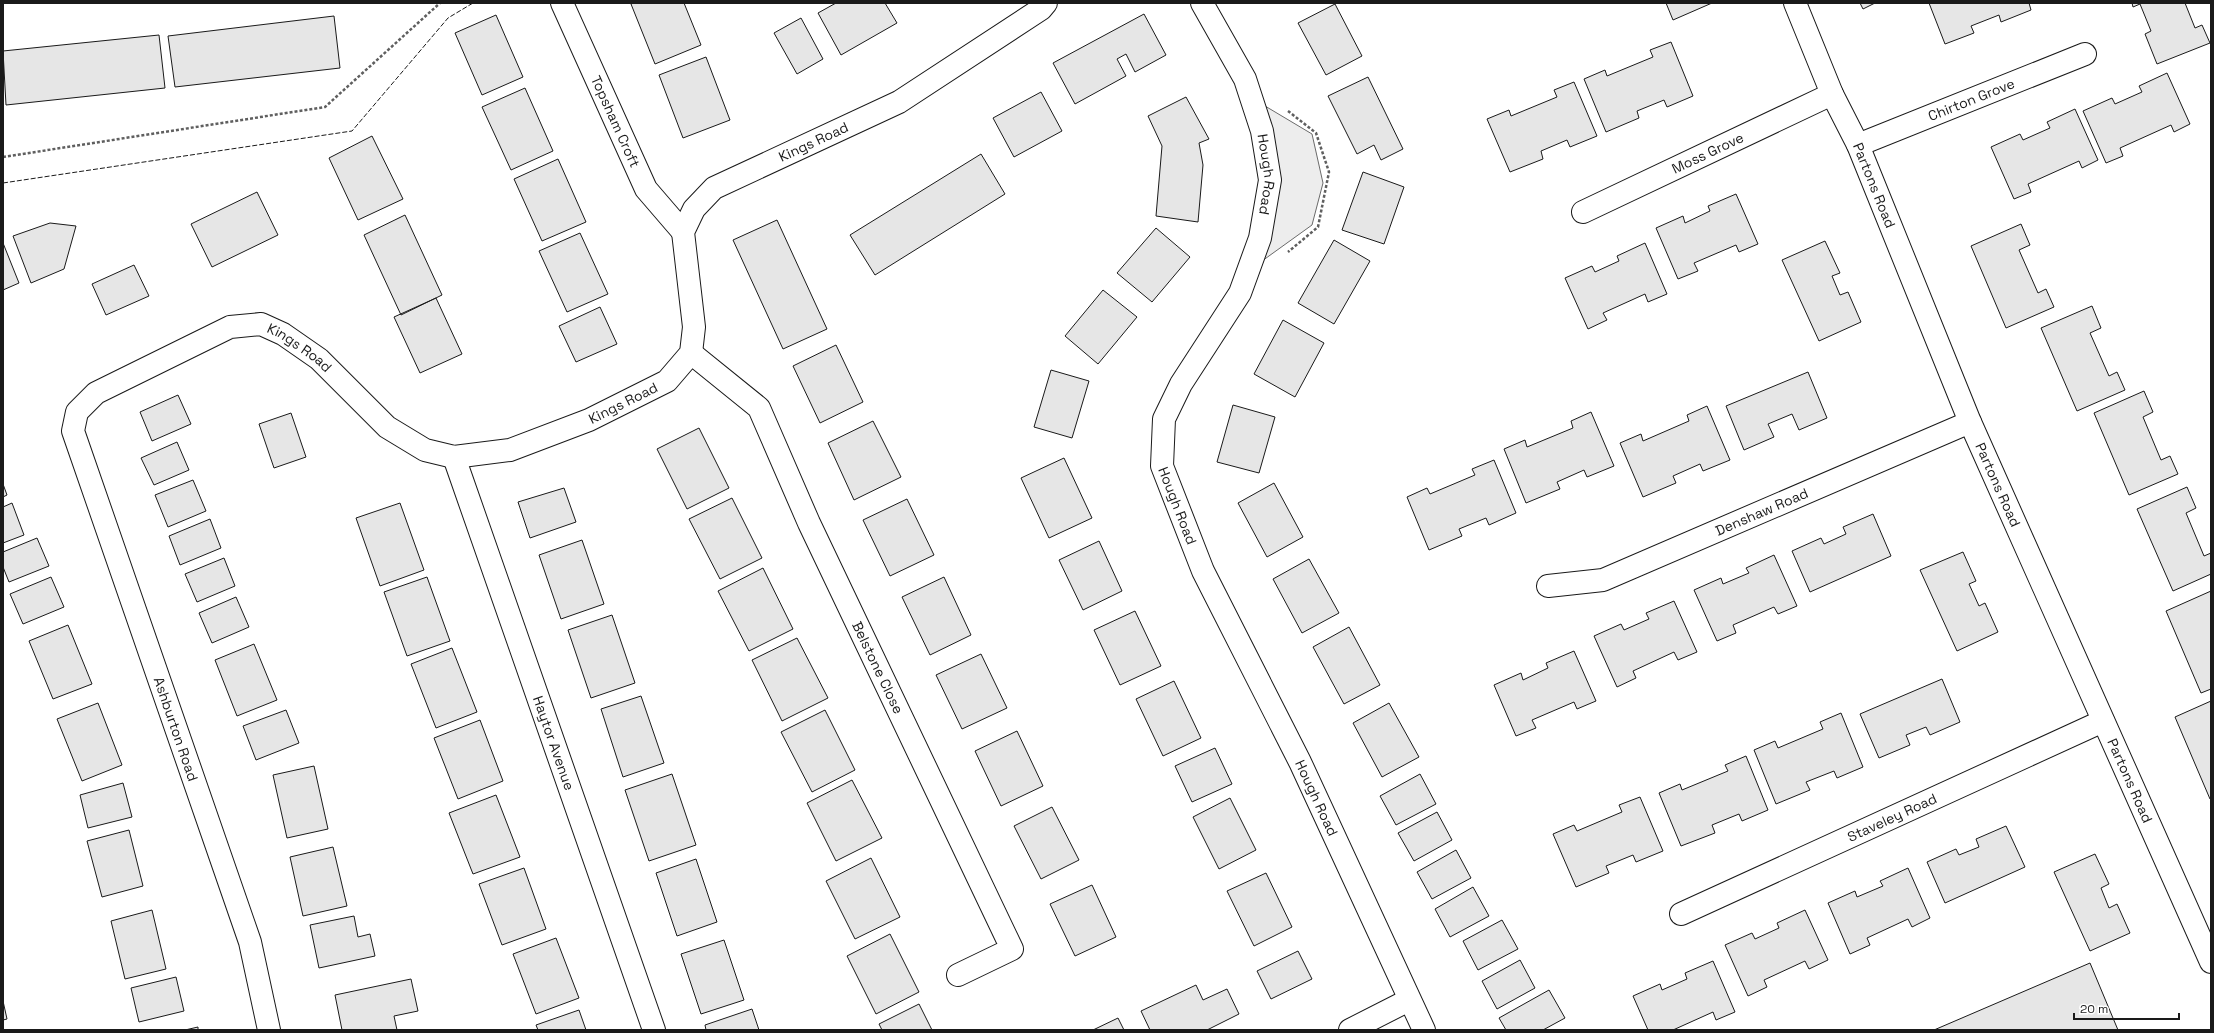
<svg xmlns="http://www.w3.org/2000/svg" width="2214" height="1033" viewBox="0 0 2214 1033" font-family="'Space Grotesk',sans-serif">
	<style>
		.green { fill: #ededed; stroke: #6a6a6a }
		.building { fill: #e6e6e6; stroke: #1a1a1a }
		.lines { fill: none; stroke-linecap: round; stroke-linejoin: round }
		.minor-casing { stroke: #1a1a1a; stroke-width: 24 }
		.path { stroke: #5f5f5f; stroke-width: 2.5; stroke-dasharray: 3 2; stroke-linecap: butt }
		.minor { stroke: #fff; stroke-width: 22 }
		.fence { stroke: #1a1a1a; stroke-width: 1; stroke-dasharray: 5 2; stroke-linecap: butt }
		.labels { text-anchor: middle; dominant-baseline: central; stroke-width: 3; stroke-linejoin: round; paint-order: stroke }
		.street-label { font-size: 14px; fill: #1a1a1a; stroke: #fff }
	</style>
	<rect width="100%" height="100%" fill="#fff"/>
	<path class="green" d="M1260 103 1312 134 1323 183 1312 225 1262 261Z"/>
	<path class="building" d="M634 3H684L701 45 655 64 631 4Z
		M836 3H885L897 23 841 55 818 13Z
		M1666 3H1712L1673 20Z
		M1860 3H1875L1863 9Z
		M1929 3H2029L2031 10 2001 22 1999 15 1971 26 1974 33 1945 44Z
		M2132 3H2185L2195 28 2202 25 2210 43 2157 64 2145 34 2151 31 2140 4 2133 7Z
		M1335 4 1362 56 1326 75 1298 23Z
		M1144 14 1166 55 1135 72 1126 54 1117 59 1126 76 1075 104 1053 63Z
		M496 15 523 77 482 95 455 33Z
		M334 16 340 68 175 87 168 36Z
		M801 18 823 59 797 74 774 33Z
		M159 35 165 88 6 105 3 51Z
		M1671 42 1693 96 1667 107 1664 100 1637 111 1639 118 1606 132 1584 79 1605 70 1607 76 1653 57 1650 50Z
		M706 57 730 120 683 138 659 75Z
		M2167 73 2190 124 2174 132 2171 125 2120 148 2123 156 2106 163 2083 111 2112 98 2115 104 2142 92 2139 86Z
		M1368 77 1403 149 1381 160 1374 145 1357 154 1328 96Z
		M1574 82 1597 136 1570 147 1567 140 1541 151 1543 159 1510 172 1487 119 1509 110 1511 116 1557 97 1554 90Z
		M525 88 553 151 511 170 482 107Z
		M1041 92 1062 131 1014 157 993 118Z
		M1186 97 1209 139 1199 143 1203 165 1198 222 1156 216 1162 146 1148 116Z
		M2075 109 2098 160 2082 168 2079 161 2028 184 2031 192 2014 199 1991 147 2020 134 2023 140 2050 128 2047 122Z
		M372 136 403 199 358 220 329 158Z
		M981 154 1005 194 875 275 850 235Z
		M558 159 586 222 542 241 514 179Z
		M1363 172 1404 187 1384 244 1342 230Z
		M257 192 278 235 212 267 191 224Z
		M1736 194 1758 244 1739 252 1736 245 1694 263 1698 271 1678 279 1656 228 1683 216 1685 223 1710 211 1708 206Z
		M405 215 442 295 401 315 364 235Z
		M777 220 827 329 783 349 733 240Z
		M50 223 76 226 64 269 31 283 13 236Z
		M2021 224 2030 245 2019 250 2038 293 2046 289 2054 307 2006 328 1971 246Z
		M1156 228 1190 257 1152 302 1117 273Z
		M580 233 608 294 567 312 539 251Z
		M1334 240 1370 261 1334 324 1298 303Z
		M1825 241 1840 273 1832 276 1840 295 1848 292 1861 322 1819 341 1782 260Z
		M3 243 19 283 3 290Z
		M1645 243 1667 294 1648 302 1645 294 1603 313 1607 320 1588 329 1565 278 1592 266 1595 272 1619 261 1617 256Z
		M134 265 149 296 106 315 92 284Z
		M1103 290 1137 317 1098 364 1065 336Z
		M436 298 462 354 420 373 394 317Z
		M2092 306 2101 328 2090 333 2109 376 2117 372 2125 390 2077 411 2041 328Z
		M600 307 617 344 576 362 559 326Z
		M1283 320 1324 343 1295 397 1254 374Z
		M836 345 863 402 820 423 793 366Z
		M1051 370 1089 381 1072 438 1034 427Z
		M1808 372 1827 418 1799 430 1792 414 1768 424 1774 437 1744 450 1726 406Z
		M2144 391 2153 412 2143 417 2161 460 2170 456 2178 474 2129 495 2094 413Z
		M178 395 191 424 152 441 140 412Z
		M1233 405 1275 417 1259 473 1217 462Z
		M1707 406 1730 460 1703 471 1700 464 1673 476 1676 483 1643 497 1620 443 1641 434 1643 441 1689 421 1687 415Z
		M1591 412 1614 466 1587 477 1584 470 1557 482 1560 489 1526 503 1504 449 1525 440 1527 447 1573 428 1571 421Z
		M291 413 306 457 274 468 259 424Z
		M873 421 901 477 854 500 828 443Z
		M699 428 729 488 687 509 657 449Z
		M177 442 189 470 154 485 141 458Z
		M1064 458 1092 518 1049 538 1021 478Z
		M1494 460 1516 513 1489 525 1486 518 1459 529 1462 536 1429 550 1407 497 1427 488 1430 494 1475 475 1472 469Z
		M193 480 206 511 168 527 155 495Z
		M1274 483 1303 537 1267 557 1238 503Z
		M3 484 7 495 3 497Z
		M2187 487 2196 508 2186 513 2204 556 2211 553V574L2173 591 2137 509Z
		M564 488 576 522 530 538 518 502Z
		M732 498 762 558 720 579 689 519Z
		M907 499 934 555 890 576 863 520Z
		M12 503 24 535 3 543V507Z
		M400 503 424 570 380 586 356 518Z
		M1873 514 1891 556 1810 592 1792 551 1821 538 1824 544 1846 534 1843 527Z
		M210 519 221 548 180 565 169 536Z
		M37 538 49 566 9 582 3 567V552Z
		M582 540 604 604 561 619 539 555Z
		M1099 541 1122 591 1083 610 1059 560Z
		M1963 552 1976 581 1969 584 1979 606 1985 603 1998 632 1957 651 1920 570Z
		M1774 555 1797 606 1778 614 1774 607 1733 625 1736 633 1717 641 1694 590 1721 578 1723 584 1749 573 1746 568Z
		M224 558 235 586 197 602 185 574Z
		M1309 559 1339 613 1302 633 1273 579Z
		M763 568 793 629 749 651 718 591Z
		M51 577 64 607 23 624 10 594Z
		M427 577 450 641 407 656 384 592Z
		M944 577 971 635 930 655 902 597Z
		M2211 591V689L2201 693 2166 611Z
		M236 597 249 627 212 643 199 613Z
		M1674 601 1697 652 1678 660 1674 652 1633 671 1636 678 1617 687 1594 636 1621 624 1624 630 1649 619 1646 613Z
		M1135 611 1161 666 1120 685 1094 630Z
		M612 615 635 683 591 698 568 630Z
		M68 625 92 684 53 699 29 641Z
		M1349 627 1380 685 1344 704 1313 647Z
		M797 638 828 698 782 721 752 660Z
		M254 644 277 700 237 716 215 660Z
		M452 648 477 712 436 728 411 664Z
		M1574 651 1596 701 1577 709 1574 702 1532 720 1536 728 1516 736 1494 685 1521 673 1523 680 1548 668 1546 663Z
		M981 654 1007 708 962 729 936 675Z
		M1942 679 1960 722 1930 735 1926 727 1906 735 1910 745 1879 758 1860 714Z
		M1174 681 1201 738 1163 756 1136 699Z
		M641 696 664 763 623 777 601 709Z
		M2211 701V799H2210L2175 717Z
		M98 703 122 765 82 781 57 719Z
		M1389 703 1419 757 1382 777 1353 723Z
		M286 710 299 743 256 760 243 726Z
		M825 710 855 770 812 792 781 732Z
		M1841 713 1863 767 1837 778 1834 771 1806 782 1810 790 1776 804 1754 750 1775 741 1778 748 1823 729 1820 722Z
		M480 720 503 781 458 799 434 738Z
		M1017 731 1043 786 1001 806 975 751Z
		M1215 748 1232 784 1192 802 1175 766Z
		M1746 756 1768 810 1742 821 1739 814 1712 825 1715 833 1681 846 1659 793 1680 784 1682 790 1728 771 1725 765Z
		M314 766 328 829 287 838 273 775Z
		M672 774 696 845 649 861 625 790Z
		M1420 774 1436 804 1396 825 1380 796Z
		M852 780 882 838 836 861 807 803Z
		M123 783 132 817 88 828 80 795Z
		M496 795 520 857 473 874 449 813Z
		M1640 797 1663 851 1636 862 1633 855 1606 866 1609 873 1576 887 1553 834 1574 825 1577 831 1622 812 1619 805Z
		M1230 798 1256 850 1219 869 1193 817Z
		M1052 807 1079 860 1041 879 1014 826Z
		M1437 812 1452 840 1414 861 1398 833Z
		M2006 826 2025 867 1945 903 1927 862 1956 849 1959 855 1979 847 1976 839Z
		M129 830 143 886 102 897 87 841Z
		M333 847 347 906 303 916 290 857Z
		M1456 850 1471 878 1432 899 1417 872Z
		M2095 854 2109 884 2101 888 2109 908 2117 904 2130 933 2090 951 2054 872Z
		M871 858 900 917 855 939 826 881Z
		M696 859 717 922 677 936 656 873Z
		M524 868 546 929 502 945 479 884Z
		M1908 868 1930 918 1912 927 1908 919 1867 938 1870 945 1850 954 1828 903 1855 891 1857 897 1883 886 1880 881Z
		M1266 873 1292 927 1254 946 1227 891Z
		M1092 885 1116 937 1075 956 1050 904Z
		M1473 887 1489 916 1450 937 1435 909Z
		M152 910 166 969 125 979 111 921Z
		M1805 910 1828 960 1809 969 1805 961 1764 980 1767 987 1748 996 1725 945 1752 933 1755 939 1779 928 1777 923Z
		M354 916 358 937 370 934 375 956 319 968 310 925Z
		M1502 920 1518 949 1478 970 1463 941Z
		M890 934 919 992 876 1014 847 956Z
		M556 938 579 998 536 1014 513 954Z
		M724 940 744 1000 701 1014 681 954Z
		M1298 951 1312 979 1271 999 1257 971Z
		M1520 960 1535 988 1497 1009 1482 981Z
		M1713 961 1735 1012 1716 1020 1713 1012 1673 1030H1648L1633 996 1660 984 1662 990 1687 979 1685 973Z
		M2090 963 2118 1030H1934Z
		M176 977 184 1011 139 1022 131 988Z
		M411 979 418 1011 394 1016 397 1030H342L335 995Z
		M1196 985 1203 1000 1227 989 1239 1014 1207 1030H1150L1141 1011Z
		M1549 990 1565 1018 1543 1030H1506L1499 1018Z
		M3 1001 7 1019 3 1020Z
		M919 1004 932 1030H882L879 1024Z
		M752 1009 759 1030H706L705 1025Z
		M579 1010 586 1030H538L536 1025Z
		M1118 1018 1124 1030H1093Z
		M198 1027V1030H185Z"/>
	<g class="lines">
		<defs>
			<g id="minor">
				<path id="s1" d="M562 3 646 189 683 232"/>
				<path id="s2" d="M1202 3 1245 79 1262 131 1270 180 1260 238 1240 293 1181 384 1164 419 1162 466 1203 571 1300 762 1424 1030"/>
				<path id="s3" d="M1795 3 1832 94 1858 145 1970 422 2211 962"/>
				<path id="s4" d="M1858 145 2085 54"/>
				<path id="s5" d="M1583 212 1832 94"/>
				<path id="s6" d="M691 353 759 408 809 523 1012 949 958 975"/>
				<path id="s7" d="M454 457 654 1030"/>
				<path id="s8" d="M1548 586 1603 580 1970 422"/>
				<path id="s9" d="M1681 914 2103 721"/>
				<path id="s10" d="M269 1030 250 942 73 431 77 412 96 393 230 327 261 324 283 334 319 359 387 427 425 450 454 457 510 450 589 420 667 381 691 353 694 327 683 232 694 209 714 188 899 102 1041 9 1046 3"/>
				<path d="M1350 1030 1409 1000"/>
			</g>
		</defs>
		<use href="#minor" class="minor-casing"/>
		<path class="path" d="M1288 111 1316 133 1329 172 1318 227 1288 252
			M3 157 325 107 440 3"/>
		<use href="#minor" class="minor"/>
		<path class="fence" d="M3 183 352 131 448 18 473 3"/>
	</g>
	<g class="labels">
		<g class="street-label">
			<text stroke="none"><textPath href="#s4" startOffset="122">Chirton Grove</textPath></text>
			<text stroke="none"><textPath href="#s1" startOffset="130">Topsham Croft</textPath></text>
			<text stroke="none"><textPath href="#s10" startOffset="1647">Kings Road</textPath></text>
			<text stroke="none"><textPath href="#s5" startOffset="138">Moss Grove</textPath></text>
			<text stroke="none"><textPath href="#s2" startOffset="186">Hough Road</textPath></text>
			<text stroke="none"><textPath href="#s3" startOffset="199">Partons Road</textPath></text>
			<text stroke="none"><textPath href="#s10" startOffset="903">Kings Road</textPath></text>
			<text stroke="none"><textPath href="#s10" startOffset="1275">Kings Road</textPath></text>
			<text stroke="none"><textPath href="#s3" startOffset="523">Partons Road</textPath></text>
			<text stroke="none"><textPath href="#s2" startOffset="546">Hough Road</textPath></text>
			<text stroke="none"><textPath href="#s8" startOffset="228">Denshaw Road</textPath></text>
			<text stroke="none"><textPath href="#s6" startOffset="373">Belstone Close</textPath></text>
			<text transform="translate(176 729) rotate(71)">Ashburton Road</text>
			<text stroke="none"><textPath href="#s7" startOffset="303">Haytor Avenue</textPath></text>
			<text stroke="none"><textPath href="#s3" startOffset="847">Partons Road</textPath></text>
			<text stroke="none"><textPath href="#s2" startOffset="870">Hough Road</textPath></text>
			<text stroke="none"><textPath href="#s9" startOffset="232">Staveley Road</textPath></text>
		</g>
	</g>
	<rect width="2214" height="1033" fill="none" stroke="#1a1a1a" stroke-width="8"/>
	<path d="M2074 1013v6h105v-6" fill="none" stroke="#1a1a1a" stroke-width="2"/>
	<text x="2080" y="1013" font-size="12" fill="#1a1a1a" stroke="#ffffff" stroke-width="3" paint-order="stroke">20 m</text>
</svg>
